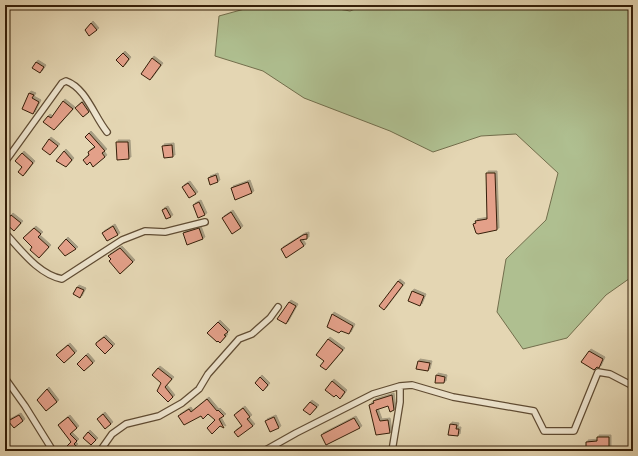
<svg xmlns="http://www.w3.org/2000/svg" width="638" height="456" viewBox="0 0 638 456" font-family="'IM FELL Great Primer',serif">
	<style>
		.green { fill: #afbf90; stroke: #726e4c }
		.building { fill: #e3a089; stroke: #341e08; filter: url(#shadow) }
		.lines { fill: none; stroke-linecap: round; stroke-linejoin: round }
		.minor-casing { stroke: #604c33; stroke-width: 8 }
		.minor { stroke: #ede4ce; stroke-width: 5.5 }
	</style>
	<defs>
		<filter id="shadow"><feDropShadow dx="2" dy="-2" stdDeviation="0" flood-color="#0004"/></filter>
	</defs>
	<rect width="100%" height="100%" fill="#e4d6b3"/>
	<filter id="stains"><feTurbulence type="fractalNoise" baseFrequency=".005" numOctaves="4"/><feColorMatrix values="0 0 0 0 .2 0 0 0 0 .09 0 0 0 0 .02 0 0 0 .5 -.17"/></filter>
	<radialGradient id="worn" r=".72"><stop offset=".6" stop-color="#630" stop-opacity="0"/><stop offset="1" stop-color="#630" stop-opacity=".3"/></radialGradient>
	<path class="green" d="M259 5H316L350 11 365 5H633V276L606 295 567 338 523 349 497 312 506 259 546 220 558 173 516 134 481 136 433 152 390 131 304 98 263 71 215 56 219 16Z"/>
	<path class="building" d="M91 23 97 30 89 36 85 30Z
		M123 53 129 59 123 67 116 60Z
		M152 58 161 65 150 80 141 74Z
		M36 62 44 67 40 73 32 68Z
		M29 93 34 95 32 98 39 102 33 114 22 109Z
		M63 101 73 109 54 130 43 122 48 116 51 118Z
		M82 102 89 112 83 117 75 108Z
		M89 133 105 151 102 153 105 157 93 167 90 162 87 165 83 160 89 155 88 152 95 147 85 137Z
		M49 139 58 146 50 155 42 149Z
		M116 142H128L129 159 117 160Z
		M172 145 173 157 164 158 162 146Z
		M64 151 72 160 66 167 56 161Z
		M22 153 33 163 23 176 18 172 22 167 15 161Z
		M486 173H495L497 230 478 234 476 233 473 224 476 223 475 221 487 219Z
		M216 175 218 182 210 185 208 178Z
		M248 182 252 193 235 200 231 188Z
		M188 183 196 194 189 198 182 187Z
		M199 202 205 215 198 218 193 205Z
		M166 208 171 217 166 219 162 210Z
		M231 212 241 228 232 234 222 218Z
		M11 215 21 223 14 231 5 223Z
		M113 226 118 235 107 241 102 233Z
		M34 228 41 234 38 237 49 247 39 258 30 250 32 247 23 238Z
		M199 228 203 239 187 245 183 233Z
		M307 234V239L300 240 304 246 286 258 281 249 303 235Z
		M66 239 76 249 65 256 58 248Z
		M120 248 133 262 120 274 109 261 111 259 108 256Z
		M398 281 403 285 384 310 379 306Z
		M77 287 84 290 80 298 73 294Z
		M412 291 424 296 420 306 408 301Z
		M289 302 296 306 286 324 277 319Z
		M332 314 353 326 349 334 341 331 339 333 327 327Z
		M218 322 228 332 224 335 226 336 220 343 218 341 217 342 207 333Z
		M104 337 113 346 105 354 96 345V343Z
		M328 339 343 350 326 370 320 366 324 361 316 355Z
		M68 345 75 353 64 363 56 355Z
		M589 351 603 359 599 368 597 367 594 370 581 362Z
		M86 355 93 363 84 371 77 364Z
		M418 361 430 363 428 371 416 369Z
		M158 368 172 379 165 387 173 397 168 402 157 391 161 383 152 375Z
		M436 375 445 377 444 383H435Z
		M260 377 268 385 263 391 255 383Z
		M332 381 345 392 340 399 336 395 334 397 325 390Z
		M47 389 57 402 46 411 37 400Z
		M392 395 394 410 390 412 388 406 376 410 380 421 388 420 390 433 376 435 369 405 374 403 373 401Z
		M207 399 217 411 218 410 224 416 219 419 224 428 220 426 212 434 207 428 215 420 208 414 203 419 201 416 184 425 178 416 189 409 191 412Z
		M310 402 317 407 310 415 303 410Z
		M243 408 250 417 247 419 253 426 238 437 234 432 242 426 234 415Z
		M103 414 111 424 105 429 97 419Z
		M19 415 23 421 14 428 8 421Z
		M68 417 77 428 70 434 77 441 74 444 76 446 73 449 62 451 71 442 58 425Z
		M274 417 279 428 270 432 265 421Z
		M354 418 360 428 326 445 321 435Z
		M450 424 457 425 456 429H459L458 436 448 435Z
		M88 432 96 440 91 445 83 438Z
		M597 437H609V448L586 447V442L597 441Z"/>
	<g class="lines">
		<defs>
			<path id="minor" d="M5 162 62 83 66 81C86 88 94 116 107 132
				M5 233C21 250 38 274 62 279L122 240 145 231 165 232 205 222
				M5 378 25 406 53 451
				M100 451 112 434 126 424 159 416 182 403 199 389 208 374 239 339 252 334 270 318 278 307
				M264 451 296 433 373 394 400 386 412 385 453 397 534 411 544 431H574L598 372 610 374 633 386
				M392 451 400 402V386"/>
		</defs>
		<use href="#minor" class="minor-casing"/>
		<use href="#minor" class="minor"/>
	</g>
	<rect width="638" height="456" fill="none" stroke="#e4d6b3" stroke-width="20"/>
	<rect x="6" y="6" width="626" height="444" fill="none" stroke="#341e08" stroke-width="2"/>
	<rect x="10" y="10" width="618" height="436" fill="none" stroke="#341e08"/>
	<rect width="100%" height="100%" filter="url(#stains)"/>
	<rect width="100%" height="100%" fill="url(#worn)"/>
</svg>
